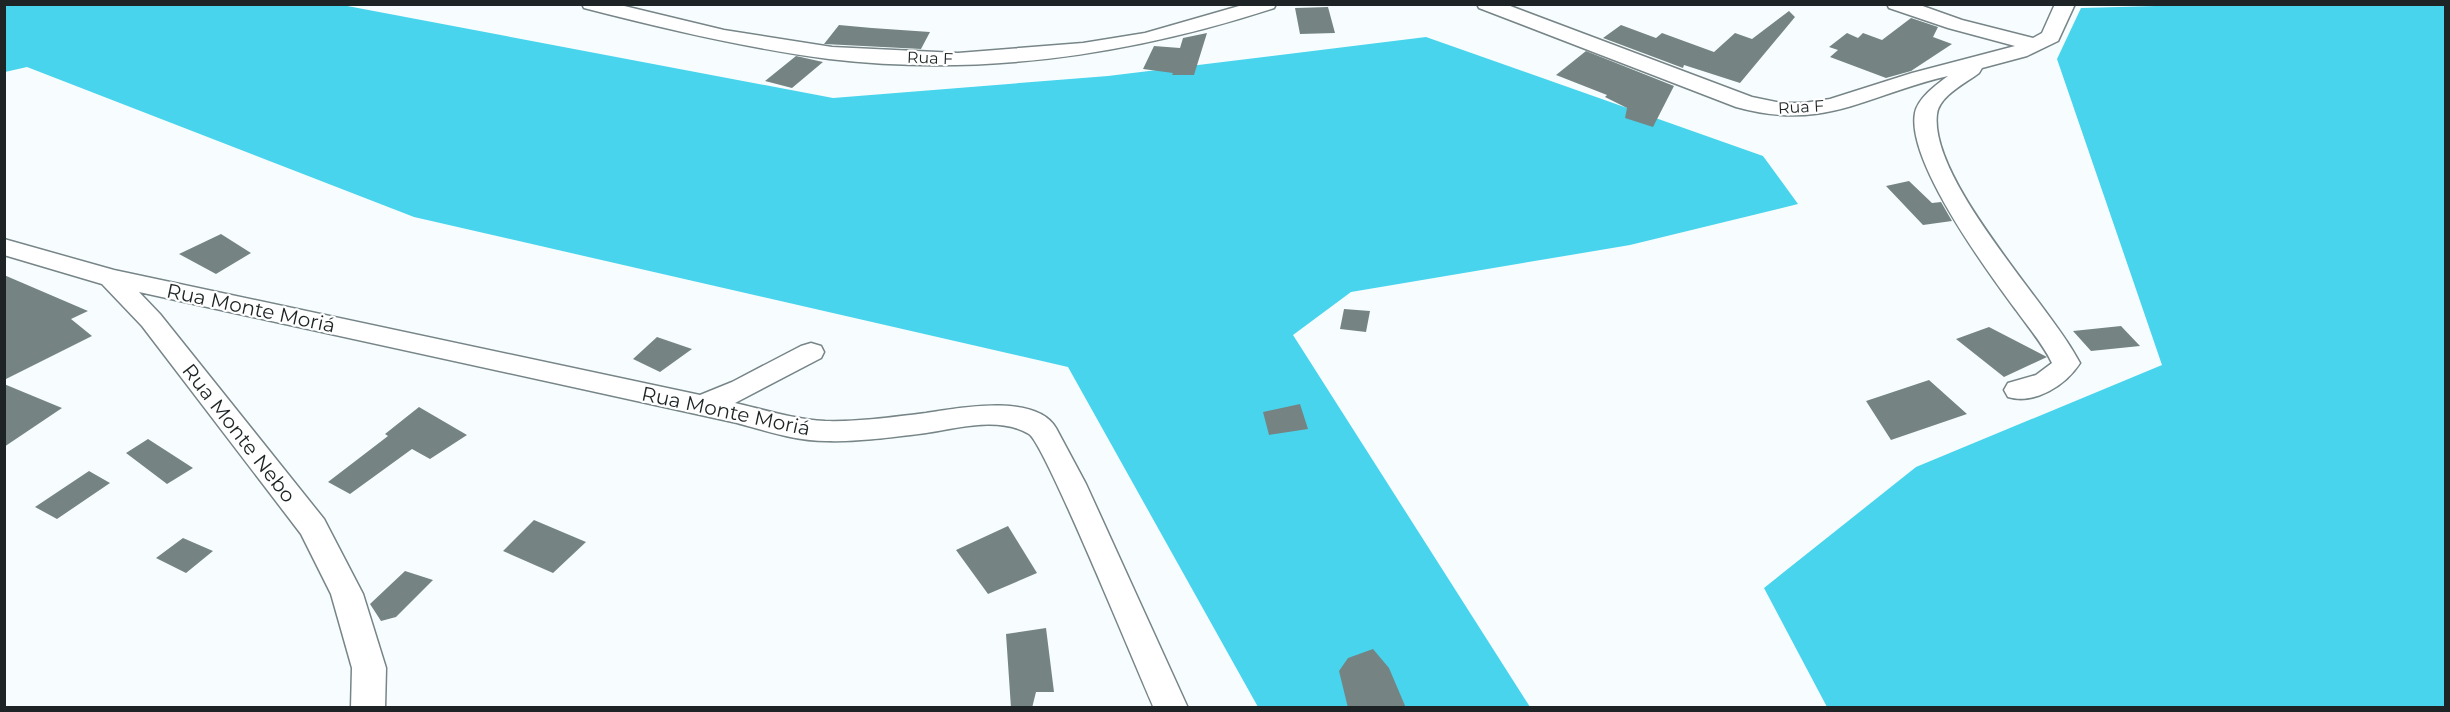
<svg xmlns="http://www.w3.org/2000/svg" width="2450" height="712" viewBox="0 0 2450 712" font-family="Montserrat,sans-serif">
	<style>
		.forest { fill: #48d4ed }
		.building { fill: #758483 }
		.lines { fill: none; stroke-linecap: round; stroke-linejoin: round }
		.minor-casing { stroke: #778588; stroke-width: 3 }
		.minor { fill: #fff; fill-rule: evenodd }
		.labels { text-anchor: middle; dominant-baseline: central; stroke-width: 4.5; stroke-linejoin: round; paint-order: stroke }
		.far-street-label { font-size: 16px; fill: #1e2425; stroke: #fff }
		.street-label { font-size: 20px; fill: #1e2425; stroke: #fff }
	</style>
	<rect width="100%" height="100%" fill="#f7fdfe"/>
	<path class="forest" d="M7 4 342 5 833 98 1108 76 1426 37 1763 156 1798 204 1630 245 1351 292 1293 335 1530 707H1258L1068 367 414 217 27 67 5 72 4 12Z
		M2192 5H2445V707H1827L1764 588 1916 467 2162 365 2057 59 2081 8Z"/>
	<path class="building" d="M1328 7 1335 33 1300 34 1295 8Z
		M1789 11 1795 17 1740 83 1684 65 1683 68 1603 38 1621 25 1656 38 1662 33 1714 52 1735 33 1752 39Z
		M1911 18 1938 27 1933 37 1952 44 1911 71 1886 78 1830 57 1838 50 1829 47 1847 33 1858 38 1863 33 1882 40Z
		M839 25 872 28 930 32 921 49 824 44Z
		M1207 33 1194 75H1172L1173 73 1143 69 1154 46 1180 48 1183 38Z
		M1586 51 1674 86 1653 127 1625 118 1627 108 1605 97 1607 95 1556 75Z
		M796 56 823 62 792 88 765 81Z
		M1909 181 1932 203 1941 202 1952 221 1923 225 1886 186Z
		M221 234 251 253 216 274 179 254Z
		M4 275 88 311 71 319 92 336 4 380Z
		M1344 309 1370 311 1366 332 1340 329Z
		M2121 326 2140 346 2091 351 2073 331Z
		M1989 327 2047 357 2004 377 1956 339Z
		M657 337 692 349 660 372 633 359Z
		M1929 380 1967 414 1891 440 1866 401Z
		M4 384 62 408 4 447Z
		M1300 404 1308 429 1269 435 1263 412Z
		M419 407 467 435 430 459 412 449 350 494 328 482 388 436 385 434Z
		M148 439 193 468 167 484 126 453Z
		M89 471 110 483 57 519 35 507Z
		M534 520 586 542 553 573 503 551Z
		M1008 526 1037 573 988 594 956 550Z
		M183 538 213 551 186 573 156 558Z
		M405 571 433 580 396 617 381 621 370 604Z
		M1046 628 1054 692H1036L1032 708H1011L1006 634Z
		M1373 649 1389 668 1406 708H1348L1339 671 1348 658Z"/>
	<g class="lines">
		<defs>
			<path id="minor" d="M582 4H616L724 30 832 47 958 53 1083 43 1145 33 1246 4H1276L1274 8C1130 55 981 77 829 59 746 48 665 29 584 8Z
				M1477 4H1505L1752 97 1781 103H1804L1830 99 1912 73 2015 46 1948 28 1889 8 1887 4H1917L1962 20 2033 38 2042 33 2055 4H2075L2058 41 2027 56 1982 68 1979 73C1966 83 1939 96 1937 114 1929 177 2041 297 2073 351L2080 363C2066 385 2035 405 2008 397L2004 390 2008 383 2036 375 2052 363C2043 344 2028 327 2016 310 1987 271 1906 161 1915 113 1918 98 1936 85 1948 76 1866 95 1825 132 1736 107L1479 8Z
				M4 239 114 270 700 395 732 382 801 346 811 343 821 346 824 352 821 358 735 403C765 410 794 419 825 421 857 422 894 417 926 413 958 408 1036 393 1056 428L1086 484 1188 708H1154C1138 673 1045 444 1029 434 999 416 958 428 926 433 894 437 858 442 826 441 796 441 766 431 737 423L139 292 160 314 324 519 363 594 386 668 385 708H351L352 668 331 594 301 534 142 326 102 284 4 255Z"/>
		</defs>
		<use href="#minor" class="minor-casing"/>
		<use href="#minor" class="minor"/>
	</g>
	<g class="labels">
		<g class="far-street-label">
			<text transform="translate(930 58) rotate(2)">Rua F</text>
			<text transform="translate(1801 107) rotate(-3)">Rua F</text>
		</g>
		<g class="street-label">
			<text transform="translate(251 308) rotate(12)">Rua Monte Moriá</text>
			<text transform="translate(726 411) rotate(12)">Rua Monte Moriá</text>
			<text transform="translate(239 433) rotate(52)">Rua Monte Nebo</text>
		</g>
	</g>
	<rect width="2450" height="712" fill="none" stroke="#1e2425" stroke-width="12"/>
</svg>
